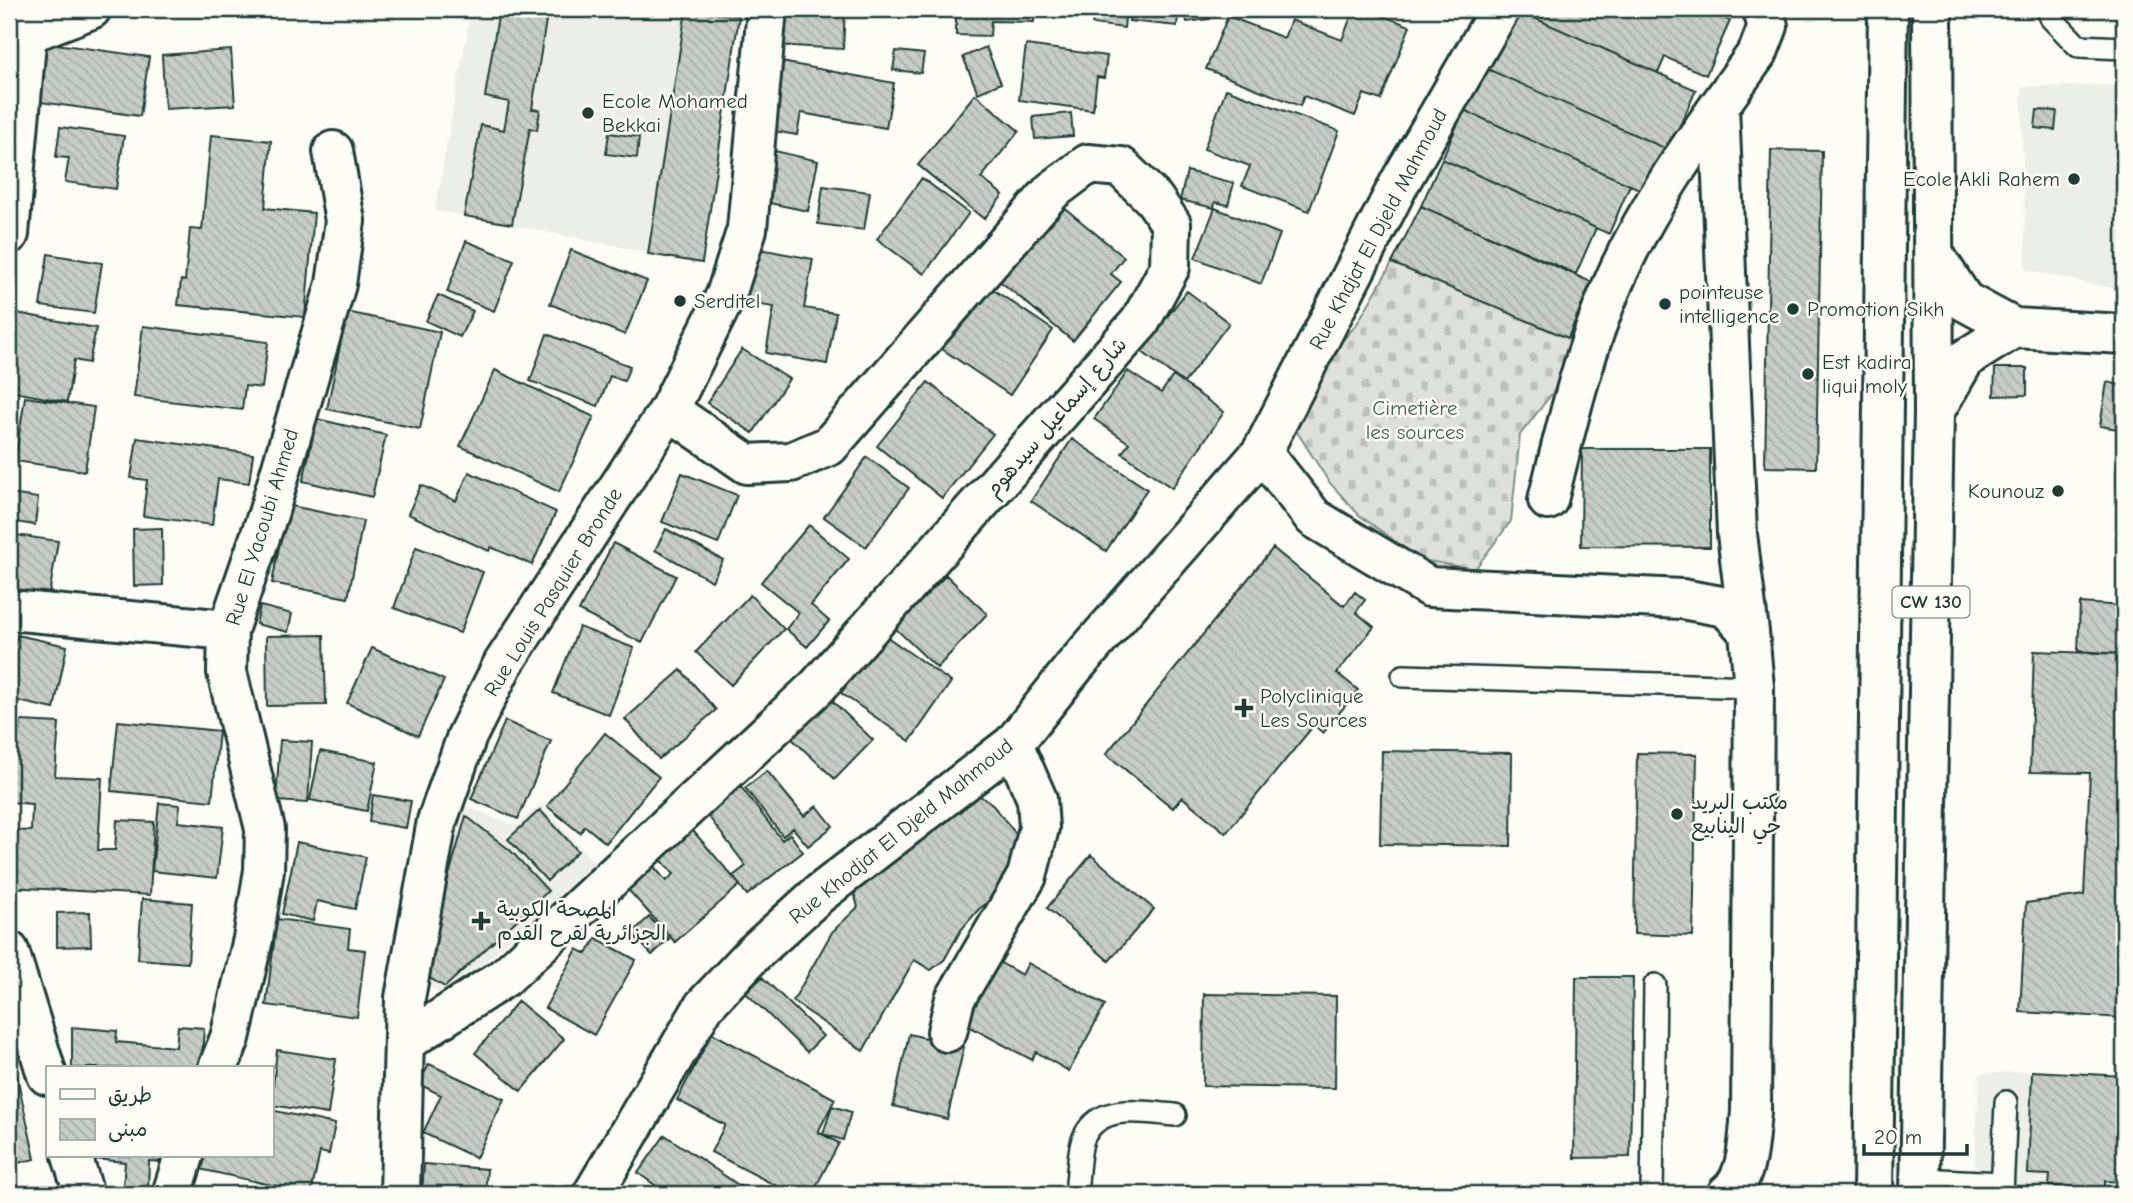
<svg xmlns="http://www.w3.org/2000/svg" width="2133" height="1203" viewBox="0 0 2133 1203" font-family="'Comic Neue','Playpen Sans Arabic',sans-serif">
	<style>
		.built { fill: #eceee9 }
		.cemetery { fill: url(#cemetery-stones); stroke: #7e8e88; stroke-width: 2 }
		.building { fill: url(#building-back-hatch); stroke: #1f3d34; stroke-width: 2 }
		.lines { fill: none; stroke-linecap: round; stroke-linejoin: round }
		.lane-casing { stroke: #1f3d34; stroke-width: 26 }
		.street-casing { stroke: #1f3d34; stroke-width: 44 }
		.secondary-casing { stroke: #1f3d34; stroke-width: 44 }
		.primary-casing { stroke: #1f3d34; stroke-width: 44 }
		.lane { stroke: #fdfcf7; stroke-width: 21 }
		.street { stroke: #fdfcf7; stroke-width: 38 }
		.secondary { stroke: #fdfcf7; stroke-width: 38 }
		.primary { stroke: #fdfcf7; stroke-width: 38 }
		.poi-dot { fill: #1f3d34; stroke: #fdfcf7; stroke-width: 2.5 }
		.labels { text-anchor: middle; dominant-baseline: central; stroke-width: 5; stroke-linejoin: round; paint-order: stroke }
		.shield { fill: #fdfcf7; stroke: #62766e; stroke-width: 2 }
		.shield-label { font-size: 19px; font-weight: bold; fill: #1f3d34 }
		.poi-label { font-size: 21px; fill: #1f3d34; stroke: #fdfcf7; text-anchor: start }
		.street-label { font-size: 21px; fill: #1f3d34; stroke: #fdfcf7 }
		.park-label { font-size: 21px; fill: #455e55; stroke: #fdfcf7 }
	</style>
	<defs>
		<pattern id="cemetery-stones" width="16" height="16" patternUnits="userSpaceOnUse" patternTransform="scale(1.75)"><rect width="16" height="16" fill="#dde0db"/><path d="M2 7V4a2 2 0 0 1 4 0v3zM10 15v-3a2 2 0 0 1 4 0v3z" fill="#bdc1bd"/></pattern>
		<pattern id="building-back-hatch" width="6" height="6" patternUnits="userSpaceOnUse" patternTransform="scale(1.75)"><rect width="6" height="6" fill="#c6cdc7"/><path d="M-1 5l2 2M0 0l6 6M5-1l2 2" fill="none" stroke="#aab1ac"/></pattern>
	</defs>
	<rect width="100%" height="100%" fill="#fdfcf7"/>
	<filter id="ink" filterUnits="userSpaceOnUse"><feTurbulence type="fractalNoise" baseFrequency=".0143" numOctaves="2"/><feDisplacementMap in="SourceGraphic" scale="14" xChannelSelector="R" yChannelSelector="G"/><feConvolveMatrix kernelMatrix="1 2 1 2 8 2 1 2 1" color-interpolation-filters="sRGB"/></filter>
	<g filter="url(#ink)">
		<path class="built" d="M468 9H682L739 16 702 263 435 210 470 16Z
			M2124 85V291L2026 270 2021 87Z
			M541 804 595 863 446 997 417 979 463 805 516 826Z
			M2032 1071 2124 1076V1194H1973L1979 1074Z"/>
		<path class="cemetery" d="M1392 263 1588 347 1520 435 1511 521 1475 569 1421 560 1359 515 1329 482 1283 410 1357 324Z"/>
		<path class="building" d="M499 9 547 14 532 109 540 110 537 130 530 128 512 224 464 216 481 125 504 130 509 102 485 97Z
			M778 9H845L843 49 776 45Z
			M910 9H1034V22L991 21 990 36 956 35V12Z
			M1094 9H1126L1124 28 1092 24Z
			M1131 9H1179L1177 26 1129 21Z
			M1185 9H1208L1210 19 1187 22Z
			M1354 9H1365L1410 26 1381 100 1364 94 1355 116 1304 96 1300 106 1206 69 1228 16 1284 38 1291 20 1342 40Z
			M1514 9 1696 90 1669 150 1483 67Z
			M1538 9H1703L1730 21 1706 75 1665 57 1658 73 1534 18Z
			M686 10 739 16 702 263 648 254Z
			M35 41 149 57 140 116 26 100Z
			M1026 45 1107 56 1104 78 1097 77 1093 110 1019 100Z
			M986 47 1001 83 978 93 963 57Z
			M231 50 235 105 165 109 162 55Z
			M896 51 924 54 921 73 893 70Z
			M776 61 894 83 886 128 801 113 797 135 763 129Z
			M1483 67 1669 150 1650 194 1464 110Z
			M1226 89 1339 131 1309 211 1242 186 1250 166 1204 149Z
			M975 94 1019 131 981 178 1003 195 984 219 918 165Z
			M1464 110 1630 185 1609 234 1442 159Z
			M2037 110 2057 111 2055 130 2035 128Z
			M1071 113 1073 136 1035 139 1033 117Z
			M60 127 124 136 116 189 65 182 69 158 56 157Z
			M609 133 639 137 637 158 606 154Z
			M211 135 271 141 265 208 314 213 305 317 178 305 181 280 185 281 190 229 202 230Z
			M766 149 818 161 808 211 755 200Z
			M1771 150 1822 151 1816 468 1765 467Z
			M1442 159 1596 228 1576 274 1421 206Z
			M1187 171 1234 183 1228 205 1215 202 1214 208 1180 200Z
			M922 178 969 213 924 274 877 239Z
			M823 186 870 192 864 230 818 224Z
			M1056 201 1124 257 1111 274 1121 282 1073 341 995 277Z
			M1421 206 1591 282 1568 338 1392 263Z
			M1215 208 1280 234 1261 284 1195 258Z
			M466 241 514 260 494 311 447 292Z
			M748 247 813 259 804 308 836 313 827 364 766 353 774 307 738 301Z
			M571 250 647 281 625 335 550 304Z
			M48 254 102 263 94 313 40 306Z
			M985 284 1053 330 1010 395 942 349Z
			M1187 291 1229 323 1184 383 1141 351Z
			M438 295 473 311 460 337 426 321Z
			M347 312 440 332 420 429 327 409Z
			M17 313 96 328 89 363 74 360 67 402 9 391V355Z
			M143 326 268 342 262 388 245 386 242 410 134 397Z
			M547 334 630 366 624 381 610 376 598 406 530 381Z
			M742 349 789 379 753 433 707 403Z
			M1995 368H2027V395L1994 396Z
			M495 370 594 417 559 492 460 446Z
			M1128 371 1161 393 1173 376 1224 412 1172 488 1122 453 1129 443 1094 419Z
			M928 382 993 434 942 498 877 446Z
			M2107 382 2124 386V430L2100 426Z
			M25 397 94 407 85 471 15 461Z
			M317 419 386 435 372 497 303 481Z
			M137 438 253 454 249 483 218 479 212 525 143 516 147 480 131 478Z
			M1072 439 1147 489 1106 551 1031 501Z
			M1582 449H1710V547L1581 546Z
			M867 457 909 488 866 547 824 517Z
			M469 472 556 512 532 565 491 547 489 551 408 514 421 485 456 501Z
			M682 473 737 495 718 544 662 522Z
			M10 494 38 498 35 525 9 521Z
			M287 505 363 521 348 598 272 583Z
			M809 525 849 559 811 605 829 621 807 647 786 629 799 613 761 582Z
			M162 528 163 585 134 586 133 529Z
			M666 529 723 560 712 581 655 550Z
			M9 534 58 541 49 595 9 589Z
			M613 543 676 576 642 643 579 611Z
			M416 547 483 572 460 633 394 608Z
			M1273 548 1344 606 1355 592 1365 600 1356 612 1374 627 1337 673 1358 690 1323 733 1314 725 1226 833 1182 797 1173 808 1106 754Z
			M946 575 987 614 937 668 895 628Z
			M750 595 784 629 731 685 696 652Z
			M2080 603 2124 606V654L2078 651Z
			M260 606 292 614 288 632 256 624Z
			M579 627 634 648 609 715 553 693Z
			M883 634 951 682 910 741 841 693Z
			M17 635 67 646 54 709 9 699V672Z
			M324 635 326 705 267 706 266 636Z
			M372 648 444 680 418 736 347 703Z
			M2034 651 2124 654V1018L2020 1012 2026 903 2084 895 2090 773 2030 772Z
			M681 670 716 710 659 759 625 719Z
			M827 696 873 740 835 779 789 736Z
			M21 721 59 723 55 776 102 778 98 850H115L117 820 154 822 150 895 9 887 12 830 31 831 32 804 9 802V730H20Z
			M118 721 219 731 212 801 111 791Z
			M505 721 551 741 518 819 471 799Z
			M605 733 659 777 606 843 585 826 580 833 547 806Z
			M280 740 312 742 308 803 276 801Z
			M320 751 377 762 367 811 310 800Z
			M1382 751 1512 753 1511 846 1380 844Z
			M1637 753 1697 754 1693 936 1634 934Z
			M767 771 804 816 817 806 833 826 808 846 793 828 783 836 745 788Z
			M741 787 782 840 790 834 803 852 747 895 733 876 746 866 706 813Z
			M976 794 990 802 1026 846 1002 891 978 910 961 930 944 960 931 970 914 960 863 1051 793 1001 832 932 858 907 852 886 902 846 910 849Z
			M373 795 411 801 406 828 369 822Z
			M159 803 180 805 178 822 223 827 217 878 152 871Z
			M540 810 578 851 547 881 508 839Z
			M466 816 511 851 548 891 445 987 421 973Z
			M687 824 740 885 675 942 624 885 650 862 666 881 674 874 655 853Z
			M297 842 366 857 355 909 317 901 313 921 282 914Z
			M1091 855 1154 909 1109 961 1047 908Z
			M142 899 192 903 188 963 138 959Z
			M90 912 91 946 57 947V913Z
			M649 917 669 939 652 955 632 933Z
			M277 919 350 929 348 948 365 950 357 1017 266 1005Z
			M596 938 636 960 594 1035 545 1008 577 949 587 954Z
			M999 962 1022 975 1028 963 1105 1005 1069 1071 1036 1052 1032 1060 965 1024Z
			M762 977 823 1036 807 1052 746 993Z
			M1576 977H1633L1630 1157 1574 1158Z
			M1204 994 1336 996 1335 1088 1203 1086Z
			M518 1001 564 1039 521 1091 475 1053Z
			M178 1026 204 1028 201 1068H72V1027L117 1031 116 1042 176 1047Z
			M712 1033 835 1099 818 1132 839 1143 812 1194H792L711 1152 725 1125 677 1100Z
			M909 1034 964 1047 947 1119 893 1106Z
			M11 1049 35 1159 9 1165V1050Z
			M277 1050 336 1059 328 1114 271 1105Z
			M429 1064 504 1099 476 1158 423 1133 441 1095 419 1084Z
			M2032 1071 2124 1076V1182L2105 1181V1189L2049 1186 2050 1175 2028 1174Z
			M832 1106 851 1112 843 1140 823 1134Z
			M271 1110 335 1124 329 1154 320 1152 311 1194 200 1169 203 1156H271Z
			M665 1135 747 1191 744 1194H668L638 1173Z
			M94 1156H161L160 1162 149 1161 148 1191 123 1189 125 1162 94 1159Z
			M424 1164 487 1169 485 1194H422Z"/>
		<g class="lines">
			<defs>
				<path id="lane" d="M2048 9 2051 18 2078 46 2124 48
					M1403 676 1754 687
					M1920 1179 2002 1183
					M1076 1194C1078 1179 1078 1147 1085 1135 1102 1102 1146 1113 1175 1115
					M1652 1194 1655 985
					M2002 1194 2006 1102"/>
				<path id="street" d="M26 34 91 9
					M1719 106 1737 534 1749 632
					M1262 452 1314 518 1429 587 1682 599 1726 607 1749 632 1754 687 1751 1112C1748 1138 1749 1177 1727 1194
					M1548 500C1566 428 1583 354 1612 286 1648 201 1705 126 1758 52L1768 26 1762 9
					M9 610 228 630
					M947 1032 955 999 1027 876 1039 828 1037 799 1013 744
					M405 1042 505 977 817 687 1140 322 1170 267 1171 224 1154 199 1121 167 1088 164 1052 191 829 446 791 462 747 464 669 410
					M218 1068 230 1038 253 939 264 870 265 829 227 672 228 630 268 514 336 284 345 221 333 151
					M172 1194 184 1156
					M400 1194 405 998 437 821 467 736 503 664 669 410 726 295 747 229 767 9"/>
				<path id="secondary" d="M9 234 29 9
					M1935 256 1964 301 2014 328 2124 334
					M1934 412 1965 359 2014 328
					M9 951 47 1075
					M72 1156 84 1194
					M593 1194 704 1006 753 954 819 894 1013 744 1074 667 1262 452 1400 182 1500 9"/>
				<path id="primary" d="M1873 1194 1888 9
					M1920 1194 1934 412 1932 9"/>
			</defs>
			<use href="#lane" class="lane-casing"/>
			<use href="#street" class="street-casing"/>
			<use href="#secondary" class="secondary-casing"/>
			<use href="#primary" class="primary-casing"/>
			<use href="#lane" class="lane"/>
			<use href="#street" class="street"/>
			<use href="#secondary" class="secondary"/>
			<use href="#primary" class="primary"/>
		</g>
	</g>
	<g class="poi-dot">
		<circle cx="588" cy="113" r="7"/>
		<circle cx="2074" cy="179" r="7"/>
		<circle cx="680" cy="301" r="7"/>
		<circle cx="1665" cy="304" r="7"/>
		<circle cx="1793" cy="309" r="7"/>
		<circle cx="1808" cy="374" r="7"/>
		<circle cx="2058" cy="491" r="7"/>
		<path d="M1240.5 697.5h7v7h7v7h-7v7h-7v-7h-7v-7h7z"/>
		<circle cx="1677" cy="814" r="7"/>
		<path d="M477.5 910.5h7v7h7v7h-7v7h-7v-7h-7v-7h7z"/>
	</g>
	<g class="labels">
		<rect class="shield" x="1892.5" y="586.5" width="77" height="31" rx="5"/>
		<g class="shield-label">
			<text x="1931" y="602">CW 130</text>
		</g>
		<g class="poi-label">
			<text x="602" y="101">Ecole Mohamed<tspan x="602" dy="24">Bekkai</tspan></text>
			<text x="2060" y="179" text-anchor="end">Ecole Akli Rahem</text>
			<text x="1679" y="292">pointeuse<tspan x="1679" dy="24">intelligence</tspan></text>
			<text x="694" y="301">Serditel</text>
			<text x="1807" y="309">Promotion Sikh</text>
			<text x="1822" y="362">Est kadira<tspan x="1822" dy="24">liqui moly</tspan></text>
			<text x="2044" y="491" text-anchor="end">Kounouz</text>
			<text x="1260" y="696">Polyclinique<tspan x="1260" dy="24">Les Sources</tspan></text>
			<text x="1691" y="802">مكتب البريد<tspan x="1691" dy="24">حي الينابيع</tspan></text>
			<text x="497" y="909">المصحة الكوبية<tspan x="497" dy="24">الجزائرية لقرح القدم</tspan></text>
		</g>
		<g class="street-label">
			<text transform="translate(1378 229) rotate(-62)">Rue Khdjat El Djeld Mahmoud</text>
			<text transform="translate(1056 417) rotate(-49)">شارع إسماعيل سيدهوم</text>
			<text transform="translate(262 527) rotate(-73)">Rue El Yacoubi Ahmed</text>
			<text transform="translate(553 592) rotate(-58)">Rue Louis Pasquier Bronde</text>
			<text transform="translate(901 831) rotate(-39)">Rue Khodjat El Djeld Mahmoud</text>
		</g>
		<g class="park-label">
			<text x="1415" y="408">Cimetière<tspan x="1415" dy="24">les sources</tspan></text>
		</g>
	</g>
	<rect width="2133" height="1203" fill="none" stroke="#fdfcf7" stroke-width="35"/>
	<rect x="18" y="18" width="2098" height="1168" fill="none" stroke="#1f3d34" stroke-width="2.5" filter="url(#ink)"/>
	<rect x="46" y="1066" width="228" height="91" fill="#fdfcf7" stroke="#a4b0a9" stroke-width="2"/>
	<rect x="60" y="1089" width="35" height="10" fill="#fdfcf7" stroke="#a4b0a9" stroke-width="2"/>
	<text x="108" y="1102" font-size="21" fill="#1f3d34">طريق</text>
	<rect x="60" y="1119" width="35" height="21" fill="url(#building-back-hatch)" stroke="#a4b0a9" stroke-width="2"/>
	<text x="108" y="1136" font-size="21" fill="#1f3d34">مبنى</text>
	<path d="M1864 1144v10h103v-10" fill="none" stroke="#1f3d34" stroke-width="3.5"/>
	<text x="1874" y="1144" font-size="21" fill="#1f3d34" stroke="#fdfcf7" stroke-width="5" paint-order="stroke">20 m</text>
</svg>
